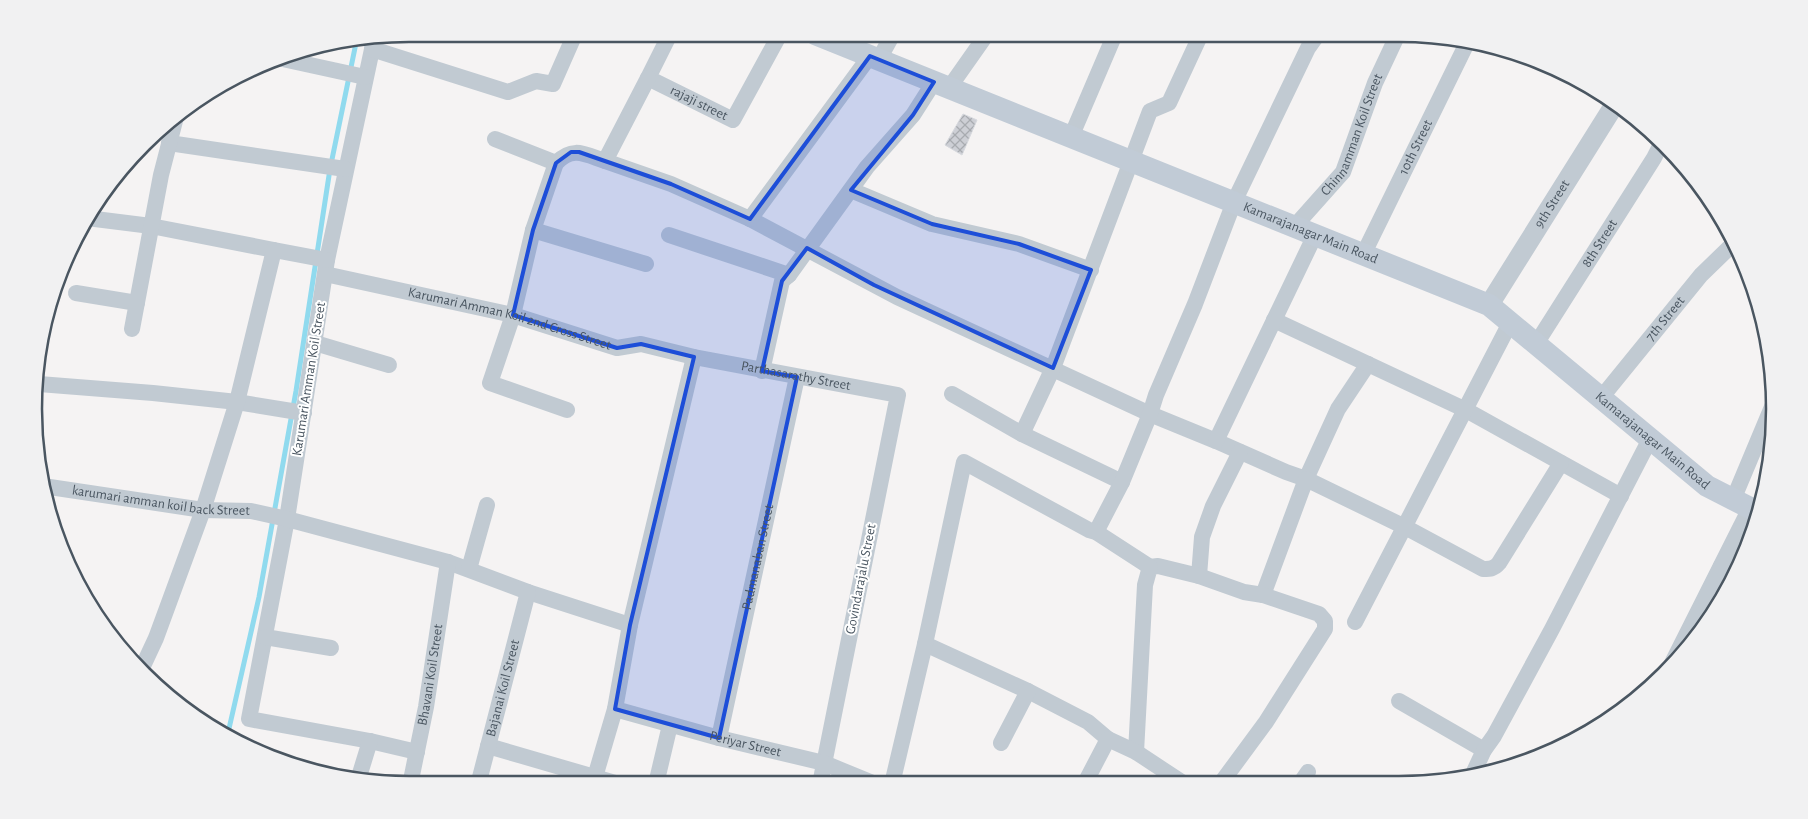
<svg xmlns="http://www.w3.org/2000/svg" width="1808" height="819" viewBox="0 0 1808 819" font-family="'Alegreya Sans',sans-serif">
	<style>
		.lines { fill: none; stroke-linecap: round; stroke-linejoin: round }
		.stream { stroke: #90daee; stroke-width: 5 }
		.building { fill: url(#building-cross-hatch); stroke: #d7d9de }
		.minor { stroke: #c1cad2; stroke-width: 16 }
		.tertiary { stroke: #c1cad2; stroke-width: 20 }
		.secondary { stroke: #c1cbd6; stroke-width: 22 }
		.marked { fill: #1d4ed8; fill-opacity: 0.2; stroke: #1d4ed8; stroke-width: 4; stroke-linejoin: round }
		.labels { text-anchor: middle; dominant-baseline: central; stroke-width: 4; stroke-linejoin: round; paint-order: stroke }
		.street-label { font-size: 14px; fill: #4a5661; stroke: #fff }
		.rim { fill: none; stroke: #4a5661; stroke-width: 2.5 }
	</style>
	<defs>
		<pattern id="building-cross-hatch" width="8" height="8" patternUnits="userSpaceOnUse" patternTransform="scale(1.25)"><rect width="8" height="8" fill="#cdcfd5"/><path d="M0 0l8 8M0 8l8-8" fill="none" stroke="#a8abb0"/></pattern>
	</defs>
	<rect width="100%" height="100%" fill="#f5f3f3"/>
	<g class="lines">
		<path class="stream" d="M228 733 259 597 296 391 330 169 356 43"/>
	</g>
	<path class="building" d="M963 114 977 120 962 155 945 145Z"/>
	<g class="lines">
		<g class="minor">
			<path id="s1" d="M670 34 648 78 733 120 780 34"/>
			<path d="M374 40 327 260 287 519 249 719 370 741 417 752"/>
			<path d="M372 49 508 92 536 81 553 84 575 34"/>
			<path d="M278 58 365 77"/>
			<path d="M879 59 893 34"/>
			<path d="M949 88 987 34"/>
			<path d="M1071 137 1115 34"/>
			<path d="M495 139 556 163C573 146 584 154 605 161L648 78"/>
			<path d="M169 143 345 169"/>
			<path d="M605 161 671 184 750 219 897 297 1150 414 1216 441 1286 472 1306 479 1338 409 1368 364"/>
			<path d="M556 163 533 230 513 315 490 383 567 410"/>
			<path d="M851 190 932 224 1019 244 1091 270"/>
			<path d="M87 218 151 226 274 250"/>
			<path d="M750 219 870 56"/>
			<path id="s2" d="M1294 227 1343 172 1375 83 1398 34"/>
			<path d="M533 230 646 264"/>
			<path d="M669 235 789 275"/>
			<path id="s3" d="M1363 255 1468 41"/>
			<path id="s4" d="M325 274 513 315 617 348 641 344 694 357 898 395 820 784"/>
			<path d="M76 293 137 303"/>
			<path d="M1274 320 1466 410 1621 496"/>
			<path d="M132 329 161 175 176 117"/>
			<path d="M315 343 389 365"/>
			<path id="s5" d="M1536 344 1654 158 1662 142"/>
			<path d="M762 371 782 281 789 275 867 167 913 115 934 82"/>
			<path d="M39 384 153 393 237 402 304 413"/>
			<path d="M952 394 1022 434 1122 482"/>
			<path id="s6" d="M1601 398 1701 275 1734 243"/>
			<path d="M1022 434 1053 368 1150 111 1169 103 1201 34"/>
			<path d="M1216 441 1315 235"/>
			<path id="s7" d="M43 486 203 510 251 511 287 519 448 562 528 592 630 625"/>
			<path d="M1733 500 1774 402"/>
			<path d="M1096 532 1122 482 1150 414 1156 395 1195 304 1234 202 1308 48 1318 34"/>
			<path d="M1721 566 1733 575"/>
			<path d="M469 569 487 505"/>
			<path d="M1199 576 1202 537 1213 506 1240 452"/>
			<path d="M1263 595 1306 479 1405 527 1483 569C1490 569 1494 569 1499 563L1561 463"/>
			<path d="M1355 622 1510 323"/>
			<path d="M265 637 331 648"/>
			<path d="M925 644 1028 691 1088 722 1108 739"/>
			<path d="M1672 663 1750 508"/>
			<path d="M142 668 156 638 203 510 237 402 274 250 327 260"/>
			<path d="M1399 701 1484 750"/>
			<path id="s8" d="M615 709 719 738 824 763 875 784"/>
			<path id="s9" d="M719 738 797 377"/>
			<path d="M1001 743 1028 691"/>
			<path d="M488 746 622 785"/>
			<path d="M1136 752 1145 585 1150 567 1158 566 1199 576 1244 592 1263 595 1319 614 1325 621V629L1266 722 1221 783"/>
			<path d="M1472 776 1484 750 1494 736 1552 629 1650 439"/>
			<path d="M595 777 615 709 630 625 694 357"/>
			<path d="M358 780 370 741"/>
			<path d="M1301 782 1308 772"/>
			<path d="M1085 783 1108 739 1136 752 1183 783"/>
			<path d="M656 784 670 725"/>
			<path d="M892 784 925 644 964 462 1089 530 1096 532 1150 567"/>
			<path id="s10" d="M410 785 426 707 448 562"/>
			<path id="s11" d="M478 785 528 592"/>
		</g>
		<path class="tertiary" id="s12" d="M1489 305 1615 104"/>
		<path class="secondary" id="s13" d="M815 34 1489 305 1707 486 1758 512"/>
	</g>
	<path class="marked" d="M870 56 934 82 913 115 851 190 932 224 1019 244 1091 270 1053 368 874 285 807 248 782 281 762 371 797 377 719 738 615 709 630 625 694 357 641 344 617 348 513 315 533 230 556 163 571 152H579L671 184 750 219Z"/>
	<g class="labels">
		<g class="street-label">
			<text stroke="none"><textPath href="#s1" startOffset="106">rajaji street</textPath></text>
			<text stroke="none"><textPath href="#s2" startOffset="111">Chinnamman Koil Street</textPath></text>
			<text stroke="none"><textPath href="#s3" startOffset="120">10th Street</textPath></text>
			<text stroke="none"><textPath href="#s12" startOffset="119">9th Street</textPath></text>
			<text stroke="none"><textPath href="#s13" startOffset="534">Kamarajanagar Main Road</textPath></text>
			<text stroke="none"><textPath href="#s5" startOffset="119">8th Street</textPath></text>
			<text stroke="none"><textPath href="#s6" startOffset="102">7th Street</textPath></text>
			<text stroke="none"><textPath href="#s4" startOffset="190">Karumari Amman Koil 2nd Cross Street</textPath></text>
			<text stroke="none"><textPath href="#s4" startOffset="484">Parthasarathy Street</textPath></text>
			<text transform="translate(309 379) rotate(-81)">Karumari Amman Koil Street</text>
			<text stroke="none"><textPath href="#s13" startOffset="939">Kamarajanagar Main Road</textPath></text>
			<text stroke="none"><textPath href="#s7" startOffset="119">karumari amman koil back Street</textPath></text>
			<text stroke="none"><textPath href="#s9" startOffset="185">Padmanaban Street</textPath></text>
			<text transform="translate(861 579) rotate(-79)">Govindarajalu Street</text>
			<text stroke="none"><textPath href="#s10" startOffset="112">Bhavani Koil Street</textPath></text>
			<text stroke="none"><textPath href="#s11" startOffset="100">Bajanai Koil Street</textPath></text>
			<text stroke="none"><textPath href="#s8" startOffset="135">Periyar Street</textPath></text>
		</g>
	</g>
	<path d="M0 0H1808V819H0ZM409 42H1399A367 367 0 0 1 1766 409V409A367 367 0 0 1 1399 776H409A367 367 0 0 1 42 409V409A367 367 0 0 1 409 42Z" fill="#f1f1f2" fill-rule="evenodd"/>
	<path class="rim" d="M409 42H1399A367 367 0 0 1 1766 409V409A367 367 0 0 1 1399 776H409A367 367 0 0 1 42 409V409A367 367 0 0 1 409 42Z"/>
</svg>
